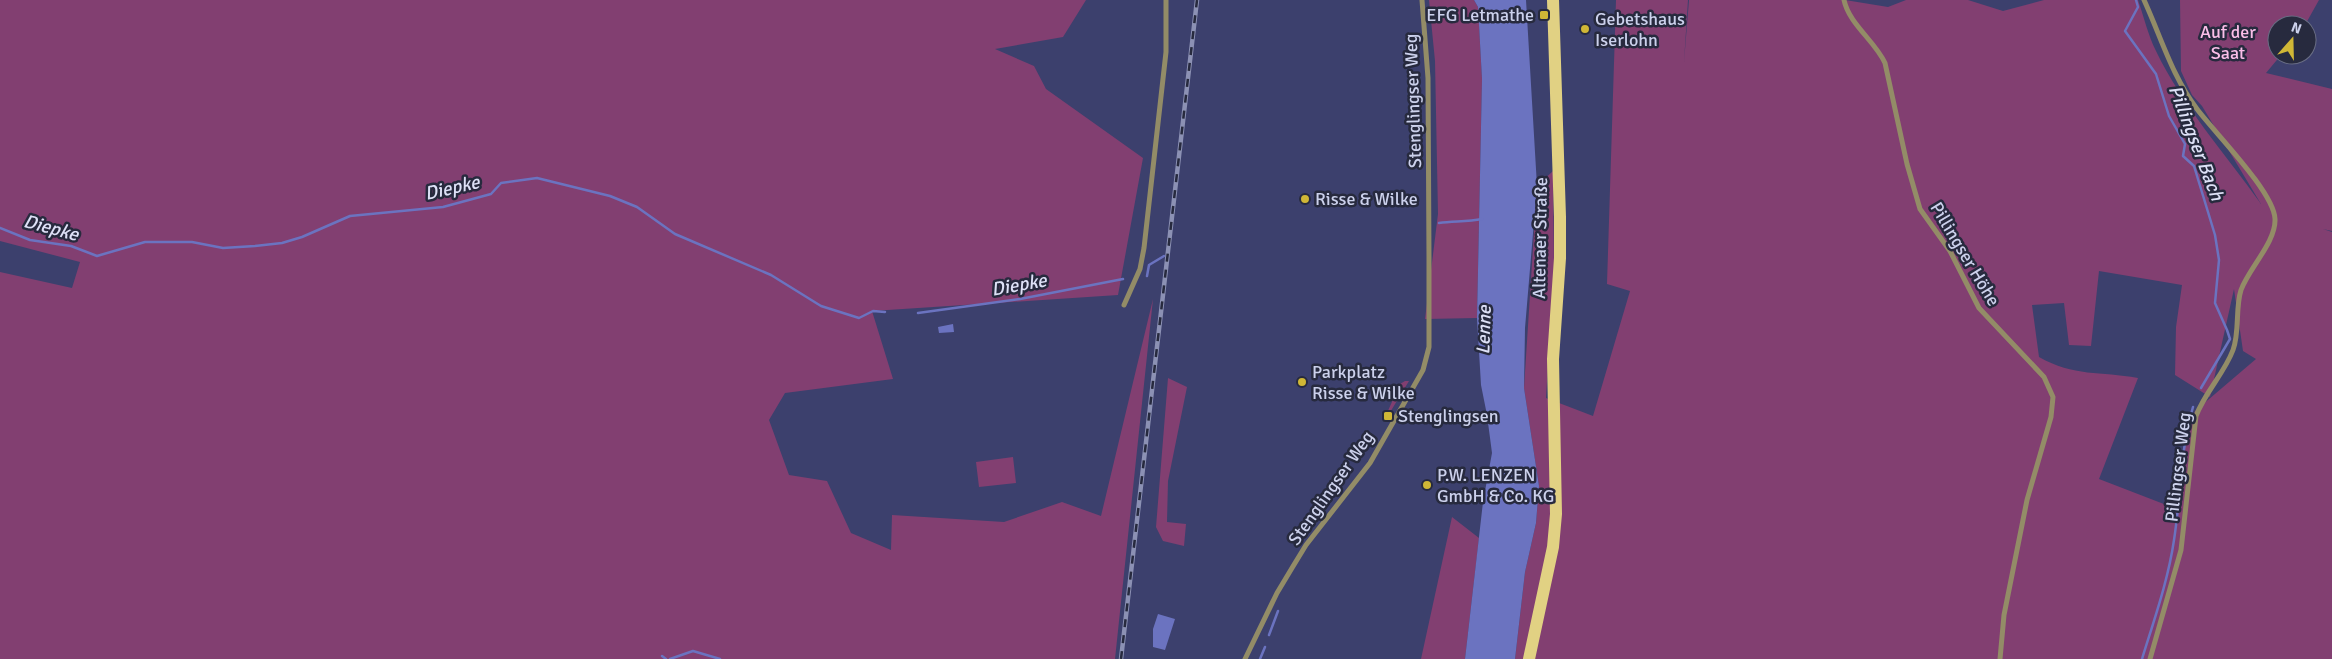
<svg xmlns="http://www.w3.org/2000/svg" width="2332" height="659" viewBox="0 0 2332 659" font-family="Signika,sans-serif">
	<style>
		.green { fill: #823f71; fill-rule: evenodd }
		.water { fill: #6b73c0 }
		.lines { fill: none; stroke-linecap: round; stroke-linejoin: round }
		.stream { stroke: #6b73c0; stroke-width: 2.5 }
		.street { stroke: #938c67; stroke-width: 5 }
		.primary { stroke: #e1d183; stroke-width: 12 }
		.rail-casing { stroke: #8c91b4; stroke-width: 4.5 }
		.rail { stroke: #272a3e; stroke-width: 2.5; stroke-dasharray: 8; stroke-linecap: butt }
		.poi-dot { fill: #d0b736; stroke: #272a3e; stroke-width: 2 }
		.labels { text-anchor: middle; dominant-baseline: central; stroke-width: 5; stroke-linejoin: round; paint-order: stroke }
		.poi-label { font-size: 18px; fill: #ccd1ec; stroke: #272a3e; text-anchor: start }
		.park-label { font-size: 18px; fill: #fabee8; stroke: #272a3e }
		.street-label { font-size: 18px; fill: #ccd1ec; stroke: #272a3e }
		.water-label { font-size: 19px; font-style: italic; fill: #dee1f7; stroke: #272a3e }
	</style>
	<rect width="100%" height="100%" fill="#3c406d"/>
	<path class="green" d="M0 0H1086L1063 37 995 49 1034 66 1046 89 1143 158 1118 295 872 311 893 379 785 393 769 420 789 475 827 481 851 533 891 550 892 515 1004 522 1062 502 1101 516 1153 299 1115 659H0V272L72 288 80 262 0 241Z
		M1429 0H1474L1478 7 1482 79 1477 318 1425 319 1438 214 1435 61Z
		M1616 0H1688L1684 62 1689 0H1845L1888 7 1906 0H1968L2003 11 2044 0H2138C2144 17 2148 35 2156 51 2183 107 2225 153 2261 204L2202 106 2192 95 2181 71 2180 0H2319L2305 25H2277V55H2281L2266 73 2332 89V231L2323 229 2332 232V659H1515L1525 572 1536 523 1539 486 1524 388 1537 186 1553 171 1554 266 1546 398 1593 416 1630 291 1607 284ZM2099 271 2182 285 2176 327 2175 375 2210 397 2234 289 2243 351 2256 359 2195 411 2169 506 2099 479 2138 378C2100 371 2074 377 2039 357L2032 305 2064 303 2069 345 2091 346Z
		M1168 378 1187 387 1168 481 1167 522 1186 524 1184 546 1163 541 1156 527Z
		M1405 381H1409L1389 414 1387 413 1400 384Z
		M1013 457 1016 483 979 487 976 462Z
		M1452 517 1479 538 1465 659H1421Z"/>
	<path class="water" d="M1474 0H1526L1537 186 1525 328 1524 388 1539 486 1536 523 1525 572 1515 659H1465L1483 502 1492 453 1487 415 1481 385 1477 318 1482 79 1478 7Z
		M953 324 954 332 939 333 938 327Z
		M1158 614 1175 619 1165 650 1153 647V629Z"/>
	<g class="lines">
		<path class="stream" d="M2136 0 2138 7 2125 31 2156 74 2169 116 2185 144 2183 156 2194 166 2215 235 2219 260 2215 303 2227 330 2230 339 2201 388
			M1439 223C1454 221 1467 222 1482 219
			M0 228 30 240 71 246 97 256 145 242H192L223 248 255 246 282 243 302 237 350 216 443 207 491 194 501 183 537 178 610 196 637 207 675 234 771 275 821 306 859 318 873 311 885 312
			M1147 276 1149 265 1164 256
			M918 313 1020 299 1123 279
			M1269 635 1278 611
			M662 656 666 659
			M670 659 693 651 720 659
			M1260 659 1265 647
			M2142 659C2154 620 2168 581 2174 540 2181 496 2180 450 2193 407"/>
		<path class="street" d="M1844 0C1849 24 1875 41 1885 63L1907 164 1920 209 1950 251 1979 308 2044 377 2053 397 2051 417 2027 500 2004 615 2000 659
			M2144 0C2161 37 2172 76 2197 109 2214 132 2274 192 2275 219 2276 242 2249 268 2241 290 2235 309 2240 331 2233 350 2224 374 2205 392 2196 416L2181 550 2150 659
			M1124 305 1140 269 1144 248 1166 52V0
			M1245 659 1277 593 1292 568 1306 545 1370 463 1423 370 1429 347V257L1428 78 1422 0"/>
		<path class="primary" d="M1529 659 1553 547 1556 514 1553 359 1560 258V217L1553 0"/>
		<defs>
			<path id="rail" d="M1121 659 1197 0"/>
		</defs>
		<use href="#rail" class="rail-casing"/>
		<use href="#rail" class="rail"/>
	</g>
	<g class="poi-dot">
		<rect x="1539" y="10" width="10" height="10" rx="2.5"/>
		<circle cx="1585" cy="29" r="5"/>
		<circle cx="1305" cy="199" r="5"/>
		<circle cx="1302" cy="382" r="5"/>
		<rect x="1383" y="411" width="10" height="10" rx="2.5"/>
		<circle cx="1427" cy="485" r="5"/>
	</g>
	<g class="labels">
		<g class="poi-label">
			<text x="1534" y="15" text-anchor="end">EFG Letmathe</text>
			<text x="1595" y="19">Gebetshaus<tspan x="1595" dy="21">Iserlohn</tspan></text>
			<text x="1315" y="199">Risse &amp; Wilke</text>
			<text x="1312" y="372">Parkplatz<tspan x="1312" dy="21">Risse &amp; Wilke</tspan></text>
			<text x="1398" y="416">Stenglingsen</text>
			<text x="1437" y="475">P.W. LENZEN<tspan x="1437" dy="21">GmbH &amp; Co. KG</tspan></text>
		</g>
		<g class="park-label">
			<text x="2228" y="32">Auf der<tspan x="2228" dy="21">Saat</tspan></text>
		</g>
		<g class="street-label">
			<text transform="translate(1413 101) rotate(-92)">Stenglingser Weg</text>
			<text transform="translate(1540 238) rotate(-89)">Altenaer Straße</text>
			<text transform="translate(1965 254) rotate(59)">Pillingser Höhe</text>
			<text transform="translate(2178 467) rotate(-83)">Pillingser Weg</text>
			<text transform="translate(1331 488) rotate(-55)">Stenglingser Weg</text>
		</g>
		<g class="water-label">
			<text transform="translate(2196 143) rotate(69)">Pillingser Bach</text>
			<text transform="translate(452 188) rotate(-13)">Diepke</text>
			<text transform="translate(51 228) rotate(15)">Diepke</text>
			<text transform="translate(1019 285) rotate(-10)">Diepke</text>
			<text transform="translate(1484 330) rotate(-88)">Lenne</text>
		</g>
	</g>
	<g transform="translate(2292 40) rotate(20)"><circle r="24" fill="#272a3e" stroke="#696d84"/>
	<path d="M0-4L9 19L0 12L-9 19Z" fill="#d0b736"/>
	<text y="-8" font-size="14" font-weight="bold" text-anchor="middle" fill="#ccd1ec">N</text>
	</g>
</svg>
